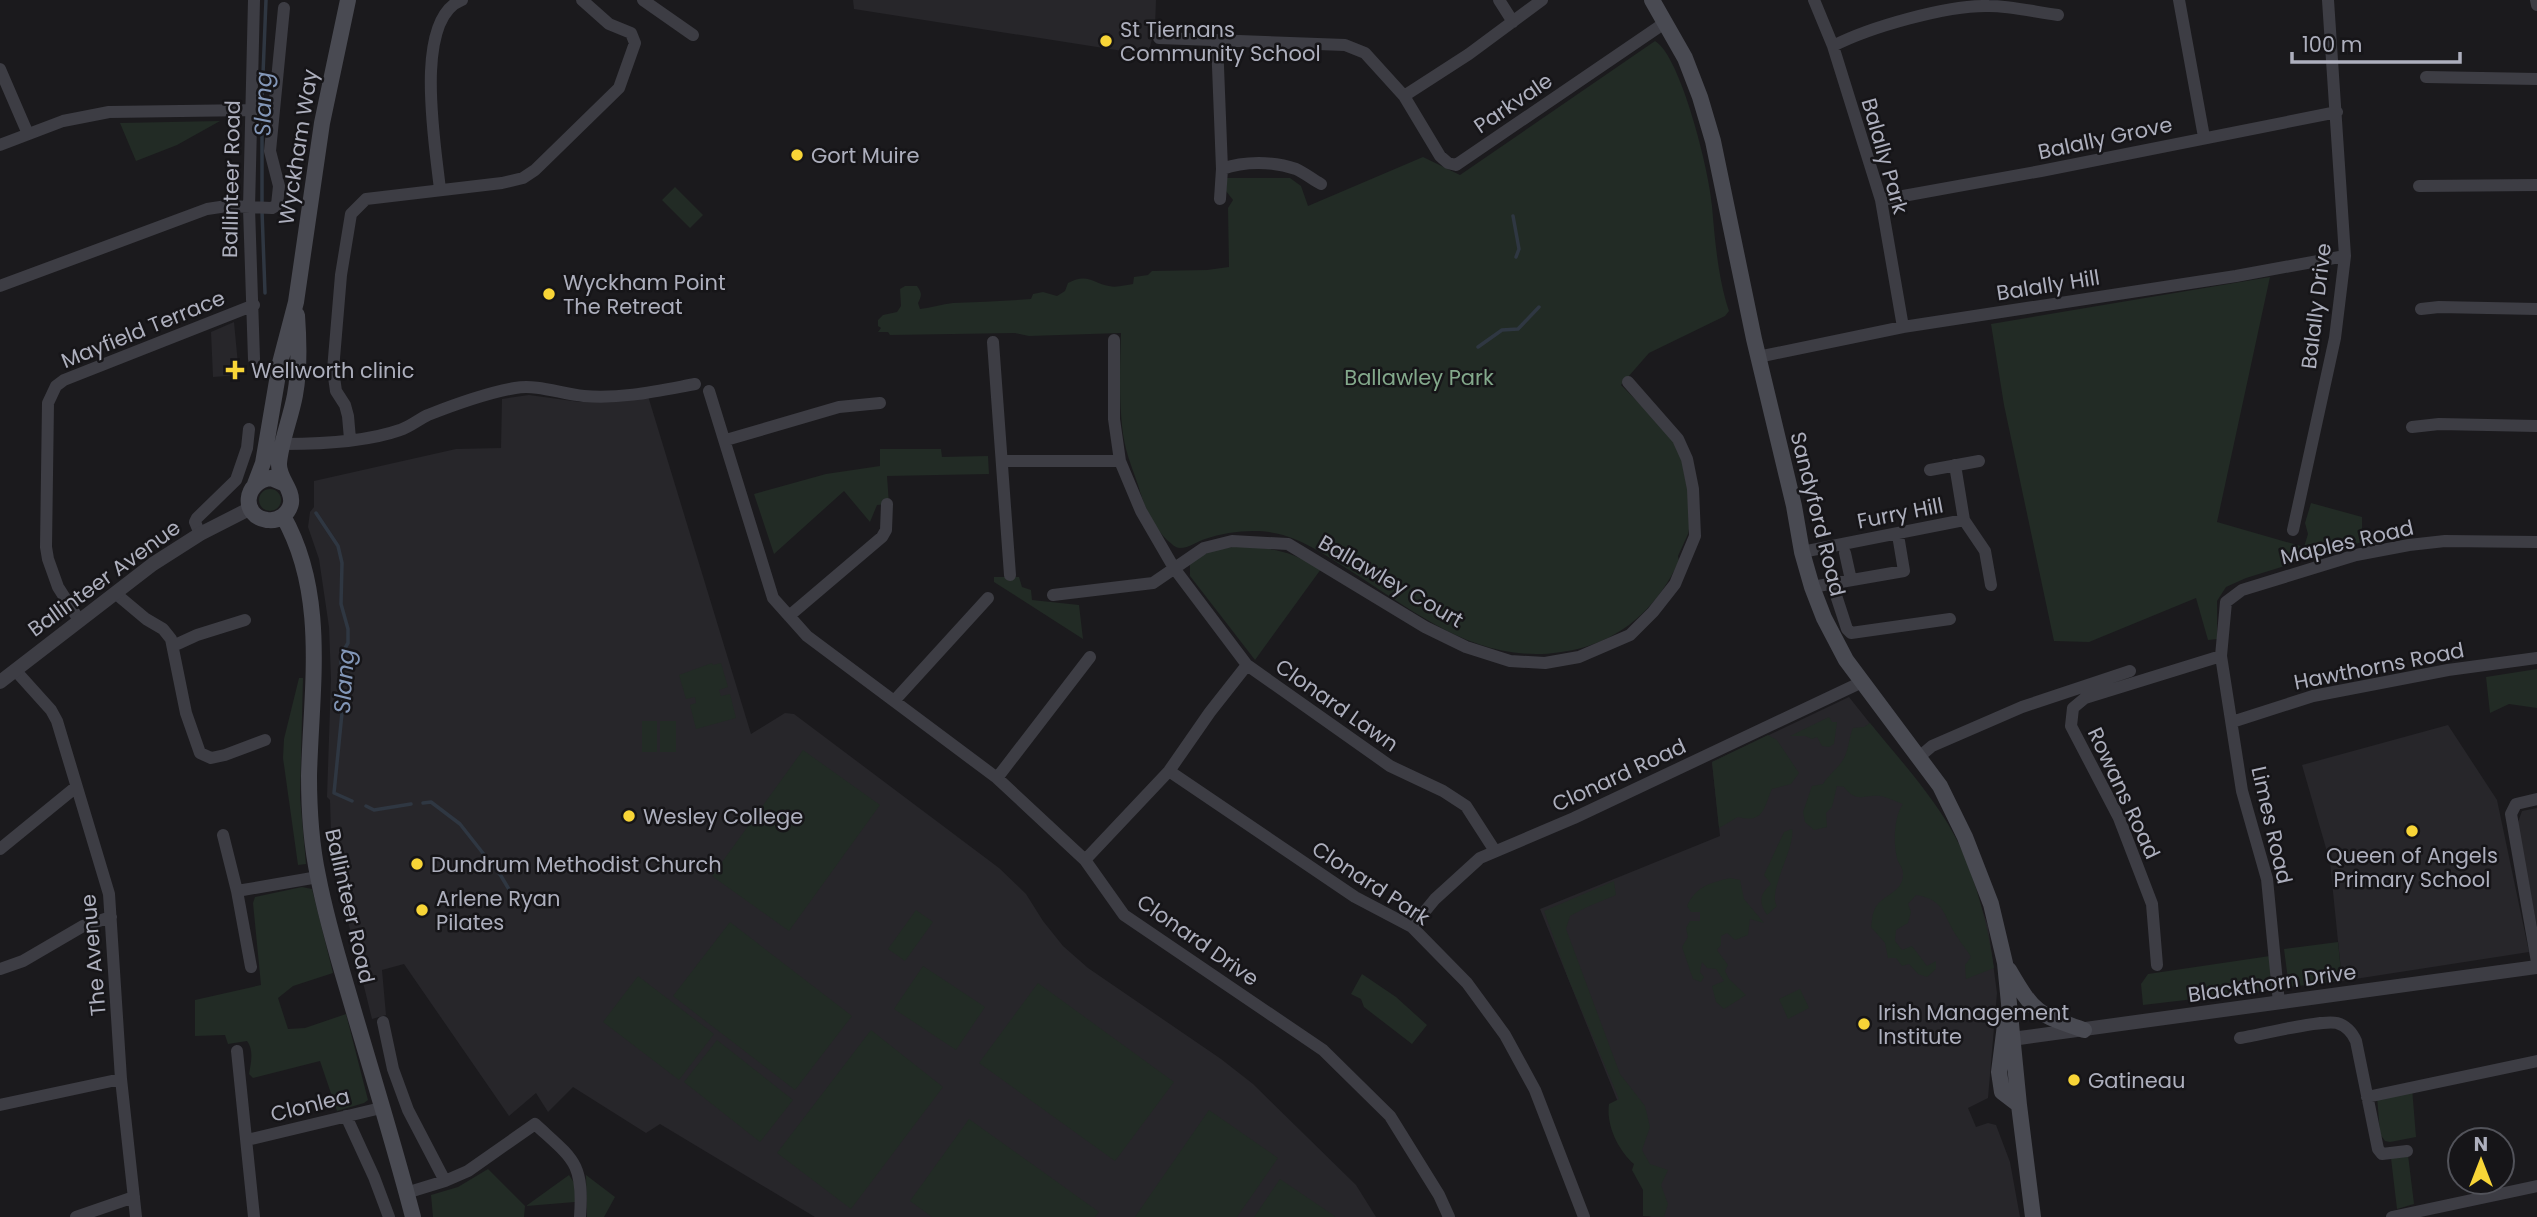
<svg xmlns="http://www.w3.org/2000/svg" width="2537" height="1217" viewBox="0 0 2537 1217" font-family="Poppins,sans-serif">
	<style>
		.built { fill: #27262a }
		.green { fill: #222b25 }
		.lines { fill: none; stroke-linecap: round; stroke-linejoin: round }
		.stream { stroke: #2f3742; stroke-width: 3.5 }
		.minor { stroke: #3d3d44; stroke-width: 12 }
		.tertiary { stroke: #3d3d44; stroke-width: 14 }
		.secondary { stroke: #494a52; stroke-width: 16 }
		.poi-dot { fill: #f8d537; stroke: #161518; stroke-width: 2.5 }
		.labels { text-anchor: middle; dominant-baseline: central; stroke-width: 5; stroke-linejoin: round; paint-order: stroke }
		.poi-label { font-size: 21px; fill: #adafbd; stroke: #161518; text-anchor: start }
		.street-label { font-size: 21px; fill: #adafbd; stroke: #161518 }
		.park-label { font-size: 21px; fill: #83a88b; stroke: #161518 }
		.water-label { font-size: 23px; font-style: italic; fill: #8397b8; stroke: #161518 }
	</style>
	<rect width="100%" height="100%" fill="#1b1a1d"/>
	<path class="built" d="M853 0H1156L1155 27 1148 55 854 9Z
		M234 322 239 375 213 377 211 332Z
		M529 395 580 402 648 396 751 734 785 713 794 714 999 868 1026 894 1043 921 1063 946 1088 968 1221 1059 1253 1084 1356 1185 1376 1217H815L660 1124 646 1133 573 1087 548 1112 536 1093 509 1116 404 964 382 970 386 1015 372 1019 340 889 331 833 330 800 327 797 331 679 329 627 319 559 308 527 310 512 314 507V481L456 449 501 448 502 399Z
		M1849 697 1927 795 1958 843 1988 926 1997 993 1988 1098 1968 1108 1976 1127 1988 1123 1996 1125 2010 1162 2020 1217H1649L1662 1211 1540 909 1720 836 1712 762Z
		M2448 725 2497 800 2529 952 2342 981 2330 862 2302 765Z
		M2537 808V927L2517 825 2522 811Z"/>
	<path class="green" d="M1655 41C1681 56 1710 174 1712 206 1715 241 1718 278 1729 311L1725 316 1649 353 1621 385 1667 431 1680 451 1692 515 1688 534 1678 556 1679 561C1660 602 1629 634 1585 647 1489 674 1425 618 1349 570 1328 557 1307 542 1283 535 1259 528 1230 531 1205 539 1198 541 1189 548 1180 548 1175 548 1171 543 1167 540 1151 524 1144 505 1138 485 1134 473 1129 461 1126 449 1118 417 1120 367 1121 333L1029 336 1015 333 890 335 888 332H878L881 328 878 326V320L883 315 897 312 901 306 900 289 905 286H917C922 293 922 295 918 303L920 309C931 308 942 304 953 303 979 302 1005 301 1031 299L1033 294 1043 292 1057 296 1065 291 1068 283C1088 272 1094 284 1109 286 1116 288 1126 285 1133 284L1134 277 1148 275 1152 271 1207 270 1229 267 1228 208 1233 200 1226 191 1227 178H1290L1301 186 1308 206 1423 157 1460 175Z
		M220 121 177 145 136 161 120 123Z
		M675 187 703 215 690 228 662 200Z
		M2270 277 2217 522 2304 547 2308 534 2305 523 2311 503 2362 517V542L2246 578 2226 587 2217 601V639L2208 640 2196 598 2089 642 2054 641 2004 405 1991 324Z
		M880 449H941L942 457 988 456 989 474 887 476 889 504 877 505 870 522 844 491 774 554 754 494 826 474 880 466Z
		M259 500a11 11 0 1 1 22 0a11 11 0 1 1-22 0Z
		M1239 546C1276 549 1288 550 1321 569L1255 660 1190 576V564C1201 551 1222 549 1239 546Z
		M994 577H1019L1022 587 1031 590 1032 600 1079 605 1083 639 994 582Z
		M712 663 713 665 721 663 728 687 719 690 721 696 730 694 736 718 696 729 690 705 696 703 695 697 686 699 679 675Z
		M2537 669V708L2509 704 2490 713 2486 677Z
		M299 678H303L300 797 306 864 298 865 283 758 284 739Z
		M1829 717 1832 722H1837L1834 744 1829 747 1822 746 1817 737 1812 739 1805 736H1790Z
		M642 721H657V752H642Z
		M660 721H676V752H660Z
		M1870 723C1900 760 1938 801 1959 844 1977 883 1988 926 1994 968L1966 979 1965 965 1971 957C1967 950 1962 945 1958 938 1943 918 1947 900 1916 895L1908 904 1911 912 1908 923 1896 930 1895 941 1902 950 1912 946 1927 966 1936 961V969L1927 977 1918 974 1909 964 1902 966 1896 958H1888L1885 943 1871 927C1872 923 1872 915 1874 911 1880 894 1904 894 1903 873 1903 868 1898 863 1897 858 1893 843 1894 816 1903 804 1896 802 1888 797 1880 796 1864 794 1857 804 1844 787L1837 786 1832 807 1826 813 1827 827 1814 830 1805 822 1803 812 1812 786 1823 784C1829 774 1841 766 1845 756 1849 747 1849 737 1853 728L1864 727Z
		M1768 735 1777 740 1799 773 1791 784 1772 789C1764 807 1764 824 1738 817L1719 828 1712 762Z
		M803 750 880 805 789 931 712 876Z
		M1792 829C1796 847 1767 892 1777 906L1767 915C1758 902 1760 894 1771 884L1764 875 1784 832Z
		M1730 878 1740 880 1744 899 1764 923 1750 919 1748 935 1735 940 1727 933 1721 936V945L1717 950 1728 965 1725 971 1729 979 1746 995 1724 1009 1716 1002 1712 986 1724 981 1716 969 1707 968 1702 962 1700 972 1704 977 1701 982 1693 979 1682 947 1688 937 1686 928 1690 921H1700V912H1691L1687 906C1696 886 1710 883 1730 878Z
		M1614 881 1616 895 1587 907 1570 916 1566 929 1620 1074 1645 1106 1650 1127 1642 1150 1650 1164 1668 1170 1661 1185 1668 1204 1664 1217 1643 1216V1190L1632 1170 1634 1164C1618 1150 1606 1125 1609 1104L1619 1099 1568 978 1544 911Z
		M302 887 312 889 333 973 293 986 278 998 288 1029 305 1028 346 1014 368 1100 364 1103 337 1111 320 1061 253 1078 249 1074C251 1063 254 1050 247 1041L228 1044 225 1035 195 1036V1000L261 985 253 903 255 897Z
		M916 910 933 922 905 961 888 949Z
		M730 922 852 1016 795 1090 673 996Z
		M2338 942 2342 981 2289 987 2284 949Z
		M2270 956 2271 990 2143 1005 2141 984 2148 974Z
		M923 966 985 1007 956 1050 894 1009Z
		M1362 974 1396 997 1427 1025 1412 1044 1364 1007 1361 999 1351 994Z
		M638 976 714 1034 679 1080 603 1022Z
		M1038 983 1174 1082 1115 1161 979 1063Z
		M1800 989 1809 1008 1788 1019 1779 999Z
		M871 1030 943 1087 851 1209 777 1153Z
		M717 1040 793 1100 760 1142 684 1082Z
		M2412 1088 2416 1137 2390 1142 2385 1141 2380 1134 2377 1096Z
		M1209 1110 1278 1158 1237 1217H1135Z
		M969 1119 1099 1212 1095 1217H932L910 1201Z
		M2408 1155 2414 1204 2397 1209 2391 1158Z
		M488 1169 525 1206 524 1217H433L431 1195 458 1187Z
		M569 1175 575 1184V1202L526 1206Z
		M586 1175 615 1197 604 1217H587Z
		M1280 1179 1336 1217H1254Z"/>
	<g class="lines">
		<path class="stream" d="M262 203V99L266 0
			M262 211 265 293
			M1513 216 1519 249 1516 257
			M1478 347 1502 330 1518 329 1539 307
			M316 513 338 546 342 563 341 604 348 629V643L341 655 342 713 334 793 352 801
			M423 803 431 802 460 824 501 876 519 906
			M366 806 374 810 411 804"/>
		<path class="minor" d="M254 0 249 208 254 359
			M643 0 693 35
			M1499 0 1513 22
			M1814 0 1833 46 1881 200 1903 327
			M2179 0 2204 137
			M2536 0 2537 5
			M1159 38 1345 45 1365 53 1404 96 1440 156 1448 163 1456 165 1666 22
			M1217 41 1222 169 1220 199
			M1833 46C1870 27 1947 5 1989 6 2011 6 2035 12 2058 15
			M0 69 28 134
			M2426 77 2537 79
			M1404 96 1469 54 1542 0
			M0 145 63 121 109 112 253 110
			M1222 169C1244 161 1273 161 1296 169 1305 173 1313 180 1321 184
			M2419 186 2537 185
			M440 190C436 148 412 19 462 0
			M1881 200 2041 171 2337 112
			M0 286 207 209 227 206 272 208 277 205 279 186 270 151 284 8
			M2421 309 2439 307 2537 309
			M1114 340V419L1120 461 1141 511 1174 568 1247 665 1390 766 1443 791 1466 806 1495 851
			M993 342 1010 575
			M1758 357 1903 327 2236 276 2345 256
			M709 391 773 598 807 636 997 778 1085 860 1124 915 1323 1050 1390 1116 1439 1195 1449 1217
			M2412 427 2439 424 2537 426
			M350 439 348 416 345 405 336 391 333 370 341 275 351 214 366 199 502 183 523 178 535 170 619 88 635 43 631 33 609 24 582 0
			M726 440 839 407 880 403
			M284 444C320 444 366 442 400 430 410 427 419 419 428 415 456 404 486 393 515 388 538 384 561 394 584 396 622 399 657 391 695 384
			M1002 461H1120
			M1955 465 1964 520 1985 551 1991 585
			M1930 470 1979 461
			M2293 530 2335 338 2345 256 2328 0
			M200 534 195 522 197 518 236 480 247 448 249 429
			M1802 552 1964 520
			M1845 553 1851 580
			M1832 583 1847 629 1851 633 1950 619
			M1812 587 1904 571 1899 541
			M115 593 146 619 163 629 171 639 186 713 200 753 211 758 225 755 265 740
			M1053 595 1153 583 1204 548 1232 541 1288 544 1425 627 1466 647 1510 661 1545 663 1579 657 1630 635 1653 612 1675 584 1695 536 1693 489 1687 459 1678 439 1628 382
			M789 616 882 537 886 530 887 504
			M79 620 58 587 48 559 46 547 48 403 56 386 64 380 254 305
			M173 646 197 635 245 620
			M15 670 51 710 57 721 109 894 121 1079 136 1217
			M894 701 988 598
			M2232 722 2313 696 2448 670 2537 658
			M1919 757 1932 746 2022 707 2130 671
			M1169 771 1355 897 1412 927 1467 983 1505 1035 1535 1090 1584 1217
			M997 778 1090 657
			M2537 799 2516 804 2511 814 2537 962
			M223 835 237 891 251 967
			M0 849 76 787
			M1085 860 1169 771 1210 712 1247 665
			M237 891 318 877
			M1412 927 1435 899 1480 858 1574 818 1862 682
			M2157 965 2152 904 2119 818 2071 726 2073 708 2085 698 2221 656
			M0 969 23 961 83 926 111 917
			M2279 1003 2267 879 2242 791 2221 656 2226 602 2242 590 2356 555 2409 545 2445 541 2537 542
			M383 1022 393 1069 408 1110 445 1181
			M2240 1038C2260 1035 2321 1019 2337 1023 2347 1026 2352 1032 2356 1041L2378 1149 2382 1154 2407 1151
			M237 1051 254 1217
			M2367 1097 2537 1061
			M0 1105 121 1079
			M346 1116 374 1177 389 1217
			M247 1140 381 1108
			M406 1193 445 1181 468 1171 535 1124C573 1159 584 1162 580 1217
			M76 1217 134 1197
			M2392 1217 2537 1186"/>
		<path class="tertiary" d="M0 682 153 564 200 534 251 508
			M2012 1039 2537 967"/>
		<path class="secondary" d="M1652 0 1685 58 1700 97 1713 141 1754 339 1794 506 1802 552 1812 587 1824 618 1846 660 1940 786 1965 837 1991 904 2005 963 2019 1105 2033 1217
			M255 484 263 463 280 363 296 302 322 123 348 0
			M285 484 271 478C244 481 240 516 267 520 278 522 289 514 291 503 293 489 278 478 279 463 281 441 291 417 295 395 300 368 299 342 297 315
			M283 516C328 595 311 689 309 776 309 809 311 843 318 876 325 913 336 951 347 988 369 1064 393 1140 413 1217
			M2009 970C2034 1013 2037 1014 2084 1030
			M2005 1025 1999 1072 2002 1092 2019 1105"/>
	</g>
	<g class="poi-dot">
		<circle cx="1106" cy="41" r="7"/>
		<circle cx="797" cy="155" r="7"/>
		<circle cx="549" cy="294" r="7"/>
		<path d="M231.5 359.5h7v7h7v7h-7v7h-7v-7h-7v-7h7z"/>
		<circle cx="629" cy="816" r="7"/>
		<circle cx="2412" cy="831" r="7"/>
		<circle cx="417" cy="864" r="7"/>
		<circle cx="422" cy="910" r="7"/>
		<circle cx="1864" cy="1024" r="7"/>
		<circle cx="2074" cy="1080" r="7"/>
	</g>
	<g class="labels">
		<g class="poi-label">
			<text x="1120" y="29">St Tiernans<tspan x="1120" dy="24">Community School</tspan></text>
			<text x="811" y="155">Gort Muire</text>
			<text x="563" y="282">Wyckham Point<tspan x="563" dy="24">The Retreat</tspan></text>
			<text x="251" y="370">Wellworth clinic</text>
			<text x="643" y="816">Wesley College</text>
			<text x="2412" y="855" text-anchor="middle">Queen of Angels<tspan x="2412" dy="24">Primary School</tspan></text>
			<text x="431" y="864">Dundrum Methodist Church</text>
			<text x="436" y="898">Arlene Ryan<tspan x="436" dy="24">Pilates</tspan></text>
			<text x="1878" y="1012">Irish Management<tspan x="1878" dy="24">Institute</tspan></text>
			<text x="2088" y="1080">Gatineau</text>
		</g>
		<g class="street-label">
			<text transform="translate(1513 103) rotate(-34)">Parkvale</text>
			<text transform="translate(2105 138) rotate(-12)">Balally Grove</text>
			<text transform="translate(298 147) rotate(-81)">Wyckham Way</text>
			<text transform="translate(1885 156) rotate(74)">Balally Park</text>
			<text transform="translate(231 179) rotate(-89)">Ballinteer Road</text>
			<text transform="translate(2048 285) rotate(-9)">Balally Hill</text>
			<text transform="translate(2316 306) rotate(-83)">Balally Drive</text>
			<text transform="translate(143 329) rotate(-22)">Mayfield Terrace</text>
			<text transform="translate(1900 513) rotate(-11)">Furry Hill</text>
			<text transform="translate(1818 514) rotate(76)">Sandyford Road</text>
			<text transform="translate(2347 542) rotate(-13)">Maples Road</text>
			<text transform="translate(104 578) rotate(-36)">Ballinteer Avenue</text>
			<text transform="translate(1391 581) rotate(30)">Ballawley Court</text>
			<text transform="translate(2379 666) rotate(-11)">Hawthorns Road</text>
			<text transform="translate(1337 705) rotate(35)">Clonard Lawn</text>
			<text transform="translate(1619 775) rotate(-25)">Clonard Road</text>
			<text transform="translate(2124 793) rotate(65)">Rowans Road</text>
			<text transform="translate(2272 825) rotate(77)">Limes Road</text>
			<text transform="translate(1371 883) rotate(33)">Clonard Park</text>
			<text transform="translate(350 906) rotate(77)">Ballinteer Road</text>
			<text transform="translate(1198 940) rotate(35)">Clonard Drive</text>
			<text transform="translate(93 955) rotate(-95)">The Avenue</text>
			<text transform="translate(2272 983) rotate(-8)">Blackthorn Drive</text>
			<text transform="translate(310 1105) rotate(-14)">Clonlea</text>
		</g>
		<g class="park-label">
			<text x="1419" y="377">Ballawley Park</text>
		</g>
		<g class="water-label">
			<text transform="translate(263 104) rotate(-89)">Slang</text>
			<text transform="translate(344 681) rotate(-86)">Slang</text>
		</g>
	</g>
	<g transform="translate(2481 1161)"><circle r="33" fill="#161518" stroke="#52535a" stroke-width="2"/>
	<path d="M0-5L12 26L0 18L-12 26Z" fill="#f8d537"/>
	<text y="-10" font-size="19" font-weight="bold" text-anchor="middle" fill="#adafbd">N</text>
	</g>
	<path d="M2292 52v10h168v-10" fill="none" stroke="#adafbd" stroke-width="3.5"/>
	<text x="2302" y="52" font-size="21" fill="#adafbd" stroke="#161518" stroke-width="5" paint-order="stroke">100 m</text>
</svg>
